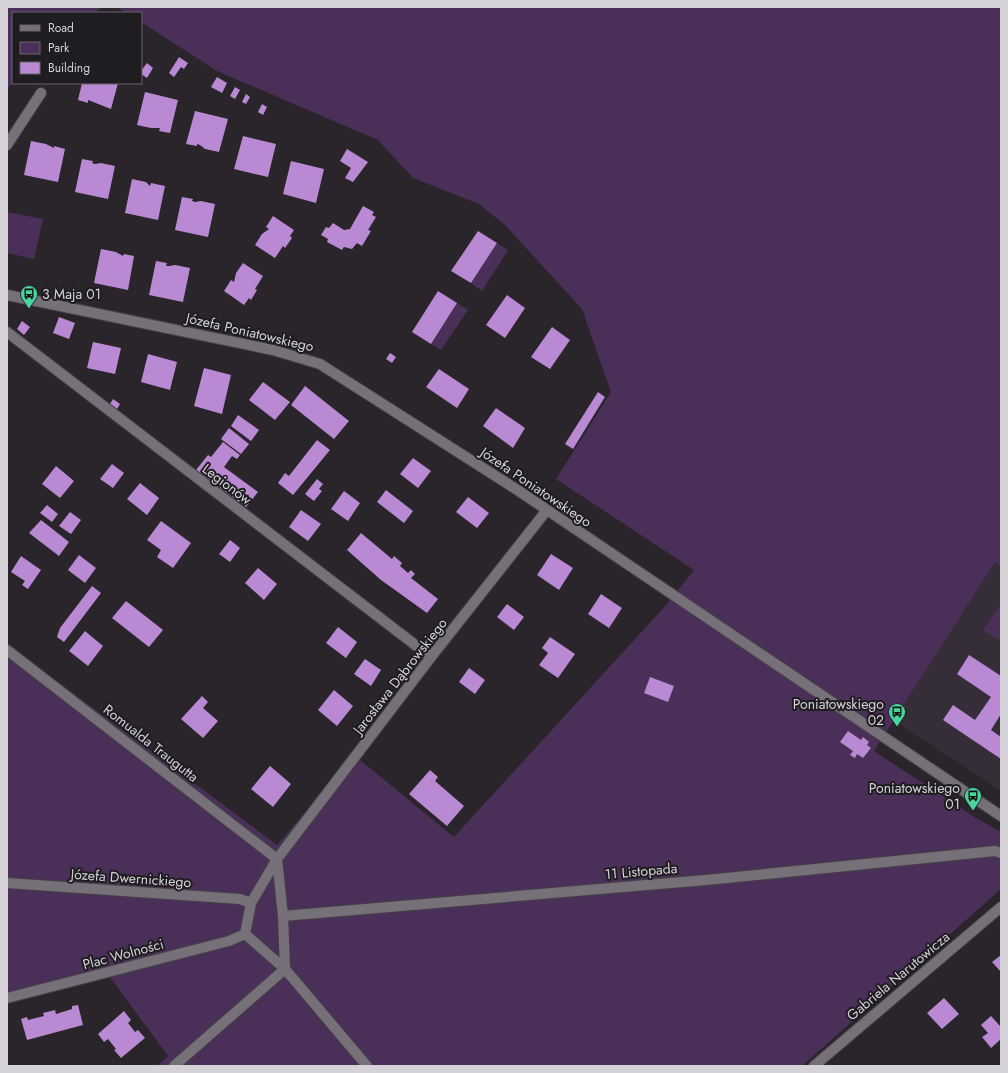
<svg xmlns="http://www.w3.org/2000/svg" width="1008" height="1073" viewBox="0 0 1008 1073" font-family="Jost,sans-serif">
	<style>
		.built { fill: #352e39 }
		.green { fill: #4a2f59 }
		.building { fill: #ba89d4 }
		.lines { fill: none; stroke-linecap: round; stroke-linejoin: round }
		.minor-casing { stroke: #454147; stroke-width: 12 }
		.tertiary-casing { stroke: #454147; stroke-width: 12 }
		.minor { stroke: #767178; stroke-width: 10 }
		.tertiary { stroke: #767178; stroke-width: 10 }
		.labels { text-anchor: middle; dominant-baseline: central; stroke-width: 4; stroke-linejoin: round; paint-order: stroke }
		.poi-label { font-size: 14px; fill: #d5d3d7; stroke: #1f1c22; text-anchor: end }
		.street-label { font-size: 14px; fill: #d5d3d7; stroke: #1f1c22 }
	</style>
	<rect width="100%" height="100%" fill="#29252b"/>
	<path class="built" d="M995 562 1001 566V791L892 719Z"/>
	<path class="green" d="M7 7H102L94 13H13V82L7 90Z
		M117 7H1001V566L995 562 874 751 976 818 1001 832V889L802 1066H157L168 1056 107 973 7 998V644L277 845 354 755 454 837 667 604 694 570 556 479 611 392 582 309 505 225 479 204 413 178 378 140 217 71 141 22V13H126Z
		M7 212 43 219 34 259 7 253Z
		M497 243 508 250 482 291 471 283Z
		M457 303 468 310 441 350 431 344Z
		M1001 604V641L983 630Z"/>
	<path class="building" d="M179 57 188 63 184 69 181 67 174 77 169 73Z
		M147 63 153 68 147 78 141 74V71Z
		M217 77 227 83 222 93 211 87Z
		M82 83H118L111 109 88 100V103L78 100Z
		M235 87 240 90 235 99 230 96Z
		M145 92 178 100 170 133 159 131 160 128H151L137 125Z
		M246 94 250 97 246 104 242 102Z
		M262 104 267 107 263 115 258 112Z
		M195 111 228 119 219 152 205 149 200 145 197 144V146L186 144Z
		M243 136 276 144 268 177 234 169Z
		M31 141 46 144 54 148V146L65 149 58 182 24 175Z
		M347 149 368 162 353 182 345 178 351 168 340 161Z
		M82 159 93 161 92 163 95 164 101 163 115 166 108 199 75 192Z
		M291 161 324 169 316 203 283 194Z
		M132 179 146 182 150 186 151 183 165 186 158 220 125 213Z
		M182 197 193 199 192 201 195 202 201 201 215 204 208 237 175 230Z
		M363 206 374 212 372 215 376 217 368 230 371 231 362 246 357 243 352 249 344 247 342 250 327 242 328 239 321 235 326 227 329 228 333 223 344 230 350 229Z
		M273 216 294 230 290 236 292 238 285 248 283 246 275 258 255 245 262 234 269 229 266 227Z
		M478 231 497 243 471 283 451 271Z
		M101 249 116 252 123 256 124 254 134 256 128 290 94 283Z
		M156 261 167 263 166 266H169L175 265 190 268 183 302 149 295Z
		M243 263 263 276 255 289 257 290 251 300 249 298 244 305 224 291 231 280 234 282 236 273Z
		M438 291 457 303 431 344 412 332Z
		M507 295 525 308 505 338 486 325Z
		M59 317 75 323 69 339 53 333Z
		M22 321 30 327 24 335 17 329Z
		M552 327 570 340 550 369 531 357Z
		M93 342 121 348 115 374 87 368Z
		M390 353 396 357 392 363 386 359Z
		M148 354 177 362 170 390 141 382Z
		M204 368 231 375 222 414 194 406Z
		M439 369 469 389 457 408 426 387Z
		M263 382 290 402 275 420 249 400Z
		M305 386 349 421 334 439 291 405Z
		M598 392 605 397 573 449 565 444Z
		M113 399 120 404 117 409 110 404Z
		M496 408 525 428 513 448 483 426Z
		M238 415 259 430 251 441 231 426Z
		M229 428 249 444 241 454 221 439Z
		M317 440 330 450 293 495 278 483 285 473 289 476Z
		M223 442 240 455 237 459 232 456 224 467 258 492 246 507 196 470 208 455 211 457Z
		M413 458 431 471 418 488 400 474Z
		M112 464 124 473 113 488 100 479Z
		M56 466 74 481 60 498 42 484Z
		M317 479 323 484 319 489 322 491 314 501 305 494Z
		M140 483 159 498 147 515 127 499Z
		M386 490 413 511 404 523 377 502Z
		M344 491 360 503 348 521 331 509Z
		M468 497 489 513 477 528 456 512Z
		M47 505 58 514 52 522 40 513Z
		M301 510 321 524 308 541 289 527Z
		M70 512 81 520 71 534 59 526Z
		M41 520 69 542 59 556 29 533Z
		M161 521 191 543 173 568 157 557 161 550 147 540Z
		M361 533 392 559 394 556 402 563 400 566 408 573 411 570 415 574 411 578 438 599 427 613 381 580 347 550Z
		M230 540 240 548 230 562 219 554Z
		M551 554 573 568 559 590 537 575Z
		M79 555 96 568 85 583 68 570Z
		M21 556 41 570 28 589 22 585 25 581 11 572Z
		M258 568 277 584 264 600 245 583Z
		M92 586 101 593 64 642 57 637 60 628Z
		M601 594 622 608 609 628 588 614Z
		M126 601 163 630 149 647 112 618Z
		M507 604 524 617 514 630 497 617Z
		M338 627 357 642 346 658 326 643Z
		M85 631 103 646 88 666 69 651Z
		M550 637 575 654 558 678 539 665 548 653 542 648Z
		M969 655 1001 676V714L991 730 1001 737V759L943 720 953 705 975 720 991 697 957 674Z
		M365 659 381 670 371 686 354 674Z
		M469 668 485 680 475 694 459 682Z
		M650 677 674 686 668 702 644 693Z
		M334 690 353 706 337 726 318 710Z
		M202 696 208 702 203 708 218 721 203 738 181 719Z
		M848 731 861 740 863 737 869 742 867 745 871 748 863 758 857 754 855 758 850 755 853 751 840 742Z
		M270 766 291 784 273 807 251 789Z
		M430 770 438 777 435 781 464 806 447 826 409 794Z
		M1001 955V972L992 962Z
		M944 998 959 1014 942 1029 927 1013Z
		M78 1005 83 1025 27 1040 21 1019 27 1017 28 1020 44 1016 43 1013 55 1010 56 1014 72 1009V1006Z
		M124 1011 131 1020 128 1023 135 1032 138 1030 145 1038 121 1058 114 1050 116 1049 108 1039 104 1042 98 1034Z
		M991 1016 1001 1027V1039L991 1048 982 1037 988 1033 981 1025Z"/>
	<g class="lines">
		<defs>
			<path id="minor" d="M7 145 41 93
				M7 332 431 657
				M7 650 277 859 283 916 285 969
				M7 883 240 899 251 903
				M283 916 706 880 995 851 1001 853
				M245 934 251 903 277 859 431 657 547 510
				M245 934 285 969 367 1066
				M7 998 229 941 245 934
				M174 1066 285 969"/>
			<path id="tertiary" d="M7 295 273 350 320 364 519 491 1001 816
				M814 1066 1001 907"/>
		</defs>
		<use href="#minor" class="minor-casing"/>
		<use href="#tertiary" class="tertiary-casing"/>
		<use href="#minor" class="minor"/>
		<use href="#tertiary" class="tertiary"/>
	</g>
	<defs>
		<symbol id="bus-pin" viewBox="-11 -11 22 30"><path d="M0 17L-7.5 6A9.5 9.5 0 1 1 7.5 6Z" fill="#48d49d" stroke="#1f1c22"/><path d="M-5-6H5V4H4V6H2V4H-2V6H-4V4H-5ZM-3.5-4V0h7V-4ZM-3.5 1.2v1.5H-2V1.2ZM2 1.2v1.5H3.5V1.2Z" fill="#111"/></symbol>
	</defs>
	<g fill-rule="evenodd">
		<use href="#bus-pin" x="19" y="284" width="20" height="27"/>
		<use href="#bus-pin" x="887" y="702" width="20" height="27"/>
		<use href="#bus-pin" x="963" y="786" width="20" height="27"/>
	</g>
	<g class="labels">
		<g class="poi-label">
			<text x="42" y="294" text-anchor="start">3 Maja 01</text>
			<text x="884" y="704">Poniatowskiego<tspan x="884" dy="16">02</tspan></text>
			<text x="960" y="788">Poniatowskiego<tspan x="960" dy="16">01</tspan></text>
		</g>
		<g class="street-label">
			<text transform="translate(250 332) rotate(13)">Józefa Poniatowskiego</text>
			<text transform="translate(227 484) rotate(37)">Legionów</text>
			<text transform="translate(536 487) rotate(34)">Józefa Poniatowskiego</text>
			<text transform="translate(400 676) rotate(-52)">Jarosława Dąbrowskiego</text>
			<text transform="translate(151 743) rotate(38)">Romualda Traugutta</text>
			<text transform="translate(641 871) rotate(-5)">11 Listopada</text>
			<text transform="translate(131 878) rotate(4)">Józefa Dwernickiego</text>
			<text transform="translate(123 954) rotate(-15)">Plac Wolności</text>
			<text transform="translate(898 976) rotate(-40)">Gabriela Narutowicza</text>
		</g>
	</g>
	<rect width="1008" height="1073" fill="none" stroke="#d5d3d7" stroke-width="16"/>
	<rect x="12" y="12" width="130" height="72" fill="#1f1c22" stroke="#68656a"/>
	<rect x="20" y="25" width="20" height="6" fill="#767178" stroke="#68656a"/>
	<text x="48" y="32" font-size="12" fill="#d5d3d7">Road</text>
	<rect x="20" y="42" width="20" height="12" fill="#4a2f59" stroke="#68656a"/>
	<text x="48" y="52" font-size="12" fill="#d5d3d7">Park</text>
	<rect x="20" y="62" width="20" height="12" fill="#ba89d4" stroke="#68656a"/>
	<text x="48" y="72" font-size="12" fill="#d5d3d7">Building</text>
</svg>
